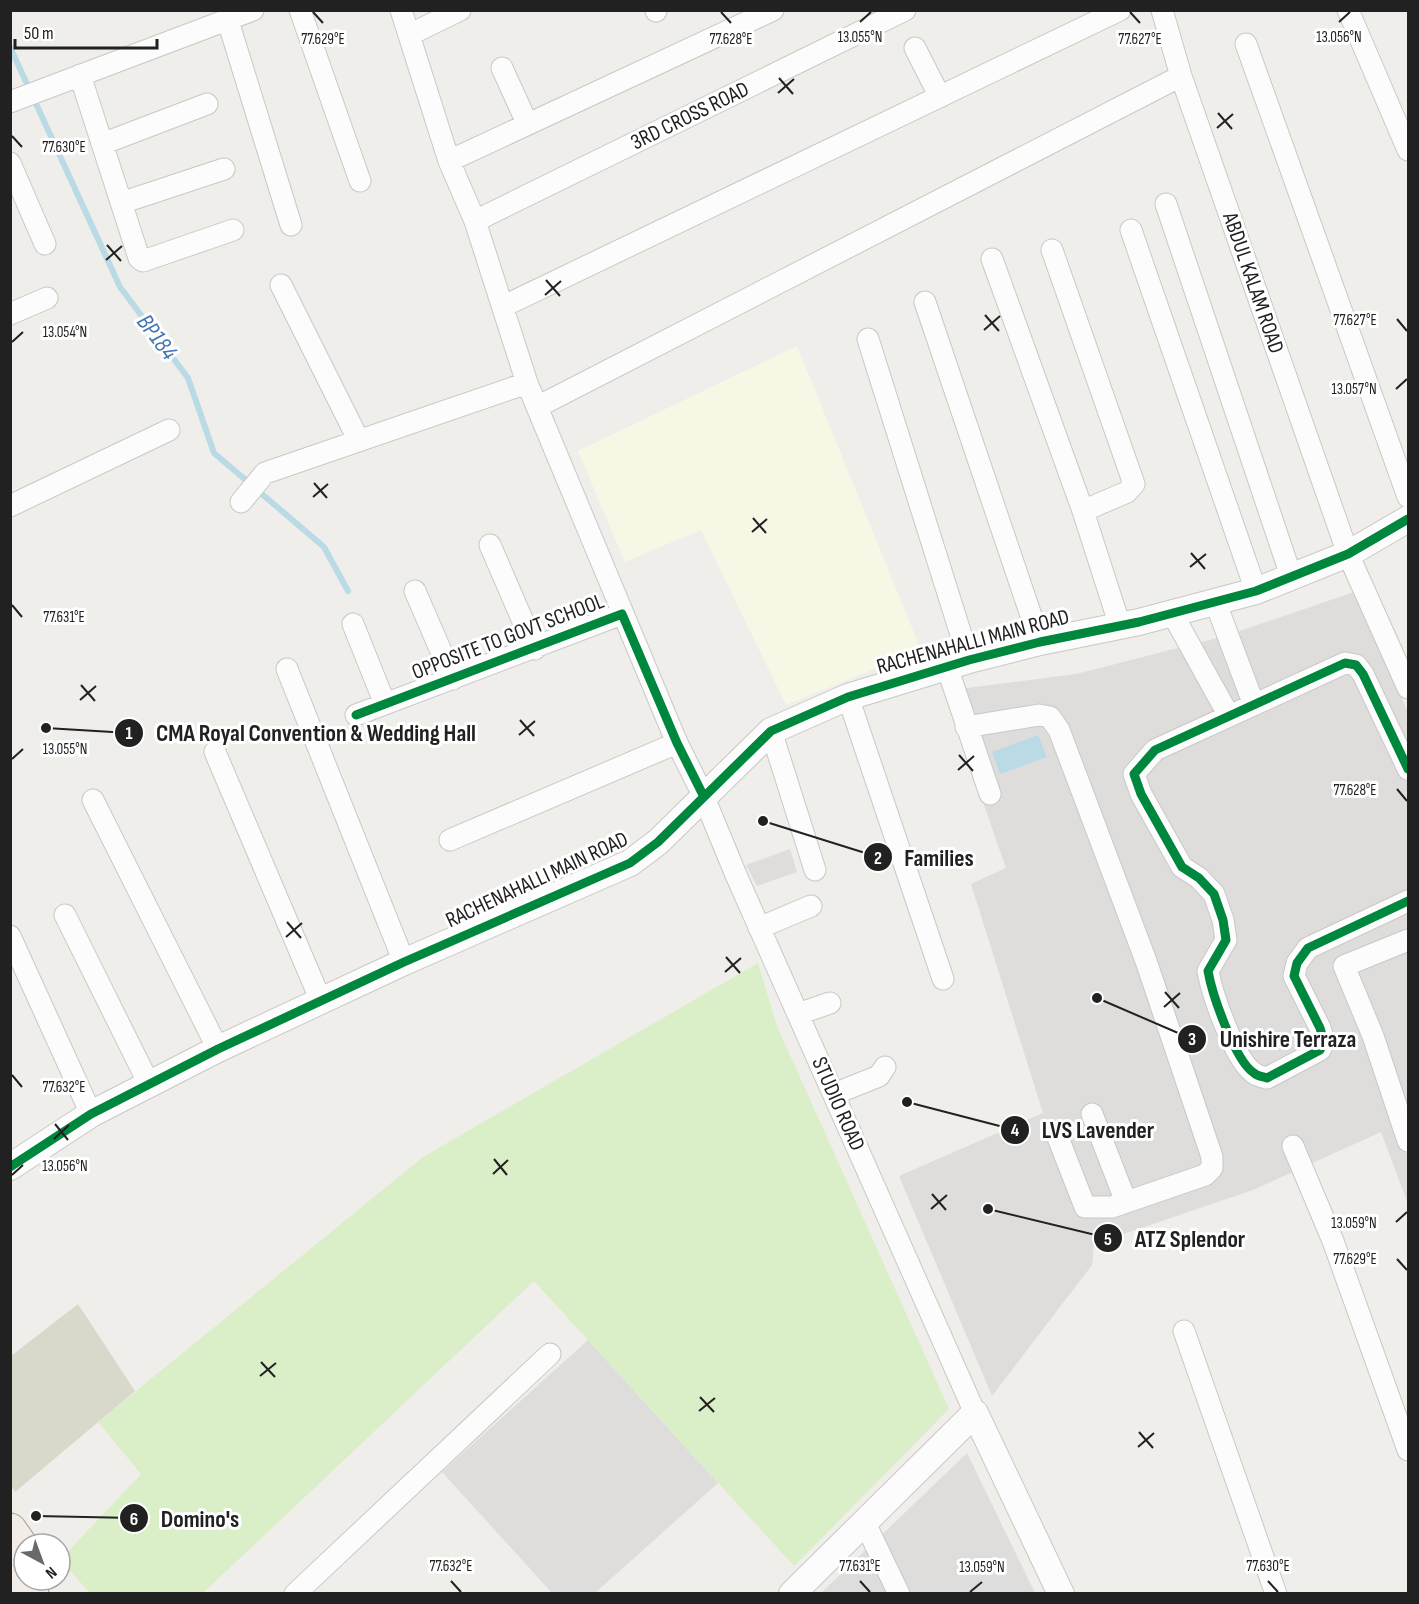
<svg xmlns="http://www.w3.org/2000/svg" width="1419" height="1604" viewBox="0 0 1419 1604" font-family="'Sofia Sans Condensed',sans-serif">
	<style>
		.residential { fill: #dedddb }
		.education { fill: #f7f7e6 }
		.construction { fill: #d9d9cb }
		.grass { fill: #daefc7 }
		.water { fill: #badae5 }
		.lines { fill: none; stroke-linecap: round; stroke-linejoin: round }
		.stream { stroke: #badae5; stroke-width: 6 }
		.minor-casing { stroke: #c8c8c6; stroke-width: 23 }
		.tertiary-casing { stroke: #c8c8c6; stroke-width: 28 }
		.primary-casing { stroke: #a69d85; stroke-width: 35 }
		.minor { stroke: #fdfcfc; stroke-width: 21 }
		.tertiary { stroke: #fdfcfc; stroke-width: 26 }
		.primary { stroke: #f2ede6; stroke-width: 33 }
		.cycleway-casing { stroke: #fff; stroke-width: 13 }
		.cycleway { stroke: #00873e; stroke-width: 9 }
		.ticks { fill: none; stroke: #212121; stroke-width: 2 }
		.labels { text-anchor: middle; dominant-baseline: central; stroke-width: 6; stroke-linejoin: round; paint-order: stroke }
		.street-label { font-size: 22px; fill: #212121; stroke: #fff }
		.water-label { font-size: 24px; font-style: italic; fill: #4175b2; stroke: #fff }
		.ticks-label { font-size: 15px; text-anchor: middle; fill: #212121; stroke: #fff; stroke-width: 6; stroke-linejoin: round; paint-order: stroke }
		.leader { fill: none; stroke: #212121; stroke-width: 2 }
		.callout-dot { fill: #212121; stroke: #fff; stroke-width: 2 }
		.mark-label { font-size: 18px; text-anchor: middle; font-weight: bold; fill: #fff }
		.callout-label { font-size: 24px; text-anchor: middle; font-weight: bold; fill: #212121; stroke: #fff; stroke-width: 6; stroke-linejoin: round; paint-order: stroke }
	</style>
	<rect width="100%" height="100%" fill="#efeeea"/>
	<path class="residential" d="M1354 592 1408 712V1204L1381 1132 1253 1190 1094 1244 1092 1265 992 1396 899 1176 1043 1113 971 884 1006 868 944 691 1076 674 1225 636Z
		M790 849 797 872 757 886 746 865Z
		M588 1340 718 1483 595 1593H552L442 1472Z
		M967 1453 1035 1593 820 1594Z"/>
	<path class="education" d="M797 346 921 650 786 705 701 530 625 562 578 451Z"/>
	<path class="construction" d="M78 1304 135 1391 15 1492 11 1486V1356Z"/>
	<path class="grass" d="M758 963 777 1026 949 1409 794 1566 534 1281 203 1593H90L60 1560 141 1474 98 1422 423 1157Z"/>
	<path class="water" d="M1038 735 1047 757 1000 774 992 752Z"/>
	<g class="lines">
		<path class="stream" d="M10 47 120 287 188 378 214 453 324 547 348 591"/>
		<defs>
			<path id="minor" d="M300 10 360 181
				M401 10 449 161 475 221 527 383 677 743 703 795 736 875 975 1413
				M1162 10 1181 76 1348 554 1408 688
				M1348 10 1408 150
				M656 11V10
				M228 21 291 225
				M409 35 460 10
				M1246 44 1408 497
				M915 48 940 97
				M502 68 527 123
				M80 75 139 258 143 261 233 230
				M10 102 253 10
				M102 144 207 104
				M449 161 773 10
				M10 163 45 244
				M121 203 224 169
				M1166 204 1292 579
				M475 221 905 10
				M1131 230 1256 591
				M1052 250 1134 484 1127 492 1083 511
				M992 259 1083 511 1120 626
				M281 285 359 441
				M925 302 1040 642
				M504 306 1120 10
				M10 314 47 298
				M868 339 969 660
				M537 407 1181 76
				M241 502 265 473 527 383
				M10 506 169 430
				M490 545 535 649
				M415 591 453 679
				M1215 601 1254 705
				M1172 613 1229 716
				M353 624 385 704
				M947 667 990 794
				M287 669 404 962
				M848 697 943 979
				M356 715 622 614
				M966 727 1039 715 1050 717 1059 730 1146 961 1212 1157V1168L1205 1175 1112 1207H1085L1057 1135
				M771 731 815 870
				M215 752 321 1001
				M1408 769 1363 674 1356 665 1345 663 1155 750 1134 774 1141 794 1182 867 1199 878 1214 894 1223 920 1226 940 1208 971C1212 994 1235 1061 1254 1073 1257 1076 1264 1077 1267 1078L1320 1050 1324 1042 1320 1028 1294 976 1297 963 1308 948 1408 901
				M93 800 218 1049
				M450 840 677 743
				M65 915 149 1084
				M759 928 811 906
				M10 936 91 1114
				M1408 940 1344 966 1373 1036 1408 1141
				M798 1014 830 1003
				M834 1094 879 1076 885 1067
				M1092 1114 1126 1202
				M1293 1146 1333 1241 1408 1450
				M1184 1331 1276 1594
				M864 1521 899 1594
				M295 1594 550 1354"/>
			<path id="tertiary" d="M10 1167 91 1114 218 1049 404 962 630 863 658 842 771 731 848 697 969 660 1040 642 1139 622 1256 591 1348 554 1408 519
				M792 1594 975 1413 1061 1594"/>
			<path id="primary" d="M10 1530 24 1550
				M10 1565 32 1594"/>
		</defs>
		<use href="#minor" class="minor-casing"/>
		<use href="#tertiary" class="tertiary-casing"/>
		<use href="#primary" class="primary-casing"/>
		<use href="#minor" class="minor"/>
		<use href="#tertiary" class="tertiary"/>
		<use href="#primary" class="primary"/>
		<defs>
			<path id="cycleway" d="M356 715 622 614 677 743 703 795
				M1408 769 1363 674 1356 665 1345 663 1155 750 1134 774 1141 794 1182 867 1199 878 1214 894 1223 920 1226 940 1208 971C1212 994 1235 1061 1254 1073 1257 1076 1264 1077 1267 1078L1320 1050 1324 1042 1320 1028 1294 976 1297 963 1308 948 1408 901
				M10 1167 91 1114 218 1049 404 962 630 863 658 842 771 731 848 697 969 660 1040 642 1139 622 1256 591 1348 554 1408 519"/>
		</defs>
		<use href="#cycleway" class="cycleway-casing"/>
		<use href="#cycleway" class="cycleway"/>
	</g>
	<path class="ticks" d="M313 12 323 23M721 12 731 23M1130 12 1140 23M860 22 871 12M1339 22 1350 12M779 78 793 94M778 93 794 79M1218 113 1232 129M1217 128 1233 114M12 136 22 147M107 245 121 261M106 260 122 246M546 280 560 296M545 295 561 281M985 315 999 331M1397 319 1407 331M984 330 1000 316M12 342 23 332M1396 389 1407 379M314 483 327 498M313 497 328 484M753 518 766 533M752 532 767 519M1191 553 1205 569M1190 567 1206 554M12 605 22 617M81 685 95 701M80 700 96 686M520 720 534 736M519 735 535 721M959 755 973 771M12 759 23 749M958 770 974 756M1397 789 1407 801M287 922 301 938M286 937 302 923M726 957 740 973M725 972 741 958M1165 992 1179 1008M1164 1007 1180 993M12 1075 22 1087M55 1124 68 1140M54 1139 69 1125M494 1159 507 1175M493 1174 508 1160M12 1175 23 1165M932 1194 946 1210M931 1209 947 1195M1396 1222 1407 1212M1397 1259 1407 1270M261 1362 275 1377M260 1376 276 1363M700 1397 714 1412M699 1411 715 1398M1139 1432 1153 1448M1138 1447 1154 1433M451 1581 461 1592M860 1581 870 1592M1268 1581 1278 1592M970 1592 982 1582"/>
	<g class="labels">
		<g class="street-label">
			<text transform="translate(690 116) rotate(-26)">3RD CROSS ROAD</text>
			<text transform="translate(1253 283) rotate(71)">ABDUL KALAM ROAD</text>
			<text transform="translate(508 637) rotate(-21)">OPPOSITE TO GOVT SCHOOL</text>
			<text transform="translate(973 642) rotate(-15)">RACHENAHALLI MAIN ROAD</text>
			<text transform="translate(537 880) rotate(-25)">RACHENAHALLI MAIN ROAD</text>
			<text transform="translate(838 1104) rotate(66)">STUDIO ROAD</text>
		</g>
		<g class="water-label">
			<text transform="translate(157 337) rotate(53)">BP184</text>
		</g>
	</g>
	<g class="ticks-label">
		<text x="860" y="42">13.055°N</text>
		<text x="1339" y="42">13.056°N</text>
		<text x="323" y="44">77.629°E</text>
		<text x="731" y="44">77.628°E</text>
		<text x="1140" y="44">77.627°E</text>
		<text x="64" y="152">77.630°E</text>
		<text x="1355" y="325">77.627°E</text>
		<text x="65" y="337">13.054°N</text>
		<text x="1354" y="394">13.057°N</text>
		<text x="64" y="622">77.631°E</text>
		<text x="65" y="754">13.055°N</text>
		<text x="1355" y="795">77.628°E</text>
		<text x="64" y="1092">77.632°E</text>
		<text x="65" y="1171">13.056°N</text>
		<text x="1354" y="1228">13.059°N</text>
		<text x="1355" y="1264">77.629°E</text>
		<text x="451" y="1571">77.632°E</text>
		<text x="860" y="1571">77.631°E</text>
		<text x="1268" y="1571">77.630°E</text>
		<text x="982" y="1572">13.059°N</text>
	</g>
	<path class="leader" d="M46 728L129 733M763 821L878 857M1097 998L1192 1039M907 1102L1015 1130M988 1209L1108 1238M36 1516L134 1518"/>
	<g class="callout-dot">
		<circle cx="46" cy="728" r="6"/>
		<circle cx="763" cy="821" r="6"/>
		<circle cx="1097" cy="998" r="6"/>
		<circle cx="907" cy="1102" r="6"/>
		<circle cx="988" cy="1209" r="6"/>
		<circle cx="36" cy="1516" r="6"/>
		<circle cx="129" cy="733" r="15"/>
		<circle cx="878" cy="857" r="15"/>
		<circle cx="1192" cy="1039" r="15"/>
		<circle cx="1015" cy="1130" r="15"/>
		<circle cx="1108" cy="1238" r="15"/>
		<circle cx="134" cy="1518" r="15"/>
	</g>
	<g class="mark-label">
		<text x="129" y="739">1</text>
		<text x="878" y="864">2</text>
		<text x="1192" y="1045">3</text>
		<text x="1015" y="1136">4</text>
		<text x="1108" y="1245">5</text>
		<text x="134" y="1525">6</text>
	</g>
	<g class="callout-label">
		<text x="316" y="741">CMA Royal Convention &amp; Wedding Hall</text>
		<text x="939" y="866">Families</text>
		<text x="1288" y="1047">Unishire Terraza</text>
		<text x="1098" y="1138">LVS Lavender</text>
		<text x="1190" y="1247">ATZ Splendor</text>
		<text x="200" y="1527">Domino's</text>
	</g>
	<rect width="1419" height="1604" fill="none" stroke="#212121" stroke-width="24"/>
	<g transform="translate(42 1562) rotate(139)"><circle r="28" fill="#ffffff" stroke="#a6a6a6" stroke-width="1.5"/>
	<path d="M0-4.5L10 22L0 15L-10 22Z" fill="#696967"/>
	<text y="-9" font-size="16" font-weight="bold" text-anchor="middle" fill="#212121">N</text>
	</g>
	<path d="M15 39v9h142v-9" fill="none" stroke="#212121" stroke-width="3"/>
	<text x="24" y="39" font-size="18" fill="#212121" stroke="#ffffff" stroke-width="4.5" paint-order="stroke">50 m</text>
</svg>
